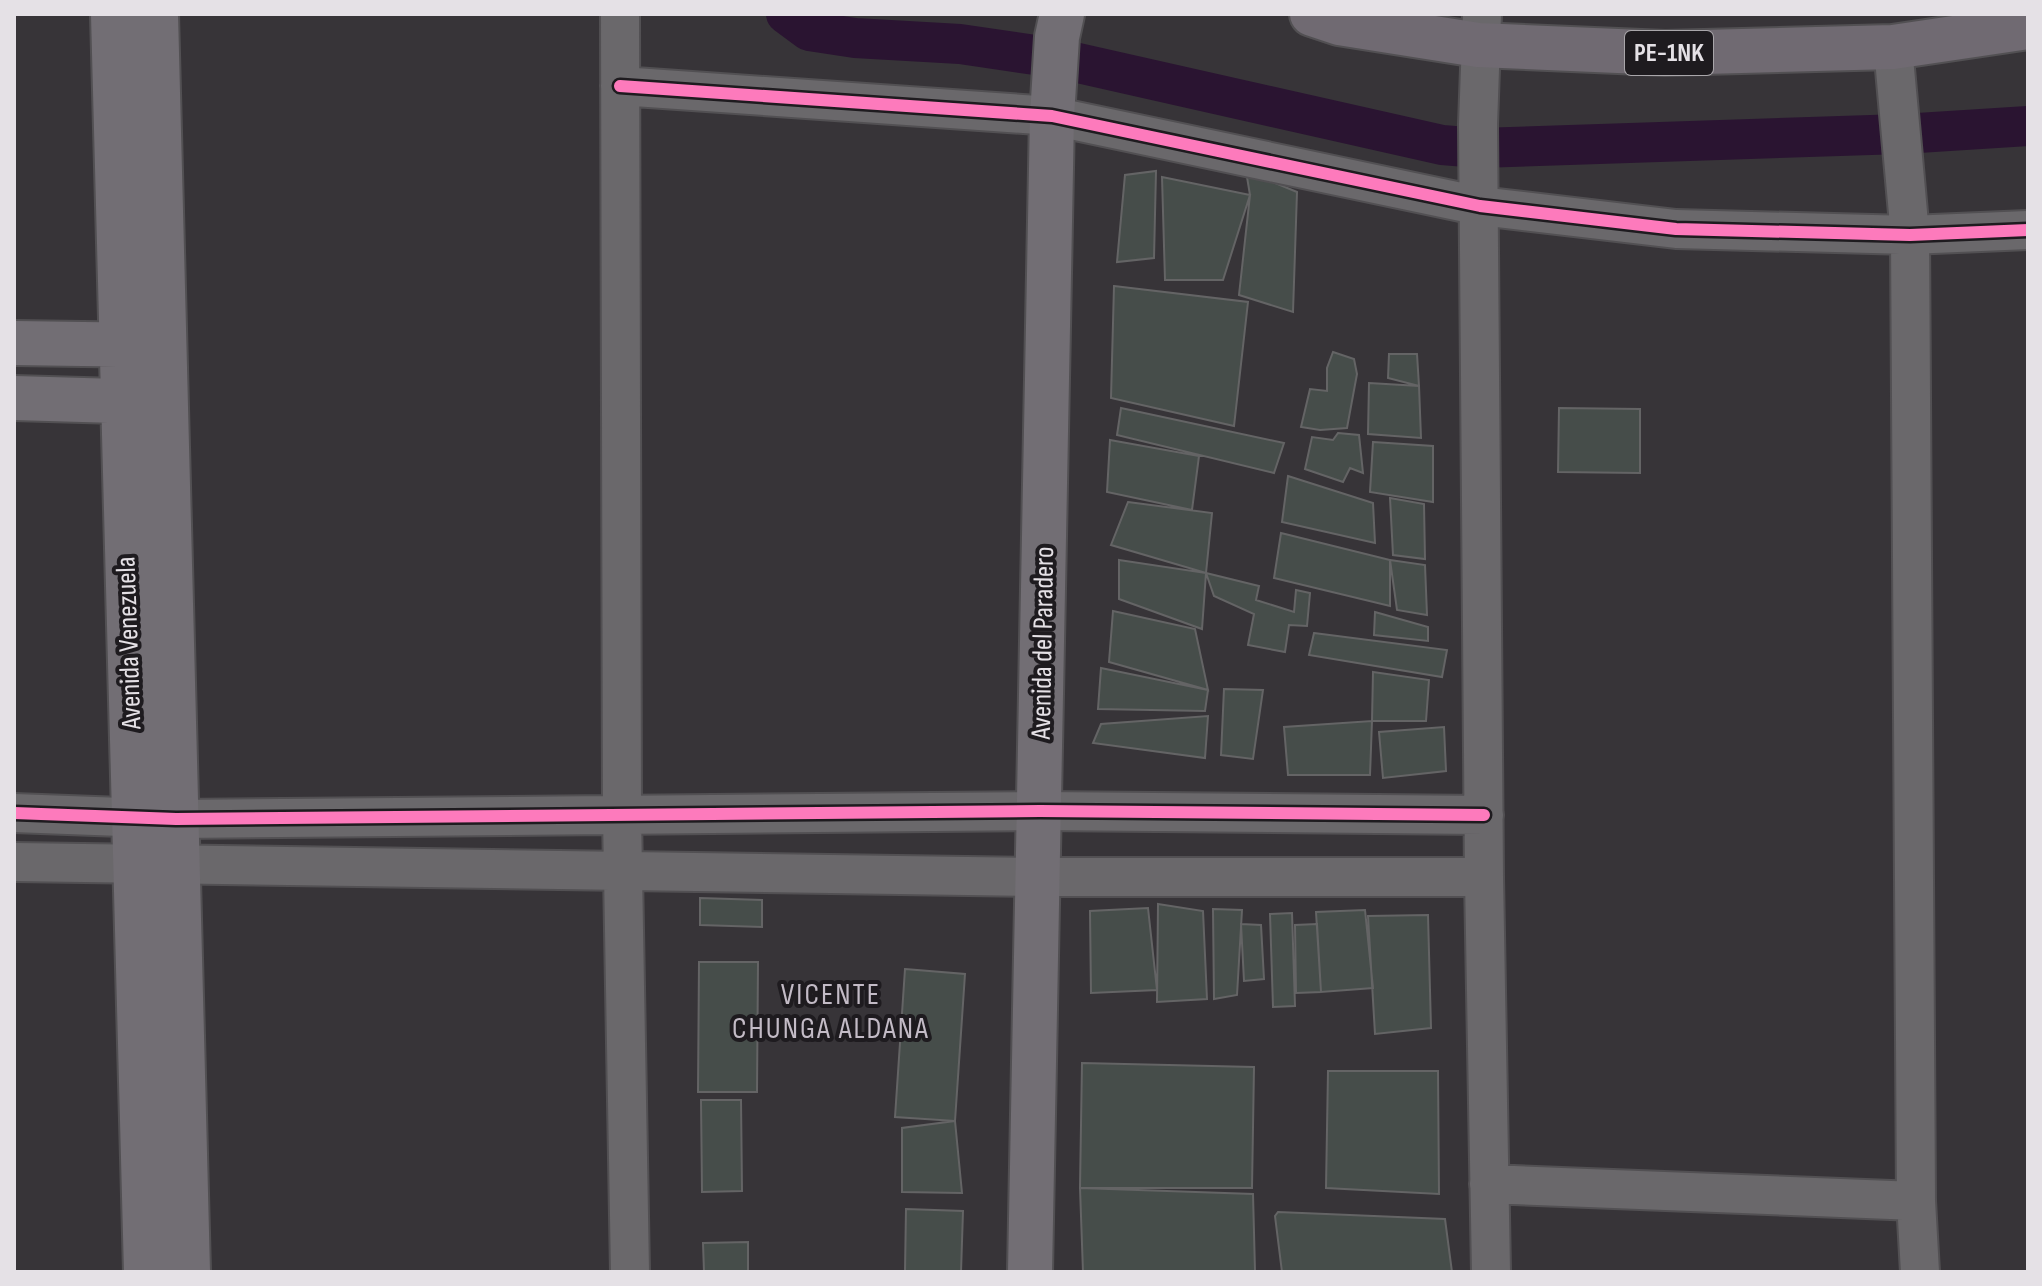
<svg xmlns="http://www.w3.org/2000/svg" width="2042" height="1286" viewBox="0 0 2042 1286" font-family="'Sofia Sans Condensed',sans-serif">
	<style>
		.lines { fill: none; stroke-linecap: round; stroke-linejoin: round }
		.canal { stroke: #2a1431; stroke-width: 40 }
		.building { fill: #464d4a; stroke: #646465; stroke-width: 2 }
		.street-casing { stroke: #525053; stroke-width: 42 }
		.secondary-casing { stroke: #525053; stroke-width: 48 }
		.primary-casing { stroke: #525053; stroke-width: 48 }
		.street { stroke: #6a686b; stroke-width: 38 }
		.secondary { stroke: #726e74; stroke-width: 44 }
		.primary { stroke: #706a72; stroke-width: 44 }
		.cycleway-casing { stroke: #1e1b1f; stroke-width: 17 }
		.cycleway { stroke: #fd7abc; stroke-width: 12 }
		.labels { text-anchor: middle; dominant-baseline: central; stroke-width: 8; stroke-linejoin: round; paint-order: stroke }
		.shield { fill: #1e1b1f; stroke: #a9a6aa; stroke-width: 2 }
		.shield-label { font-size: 26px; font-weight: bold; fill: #e5e1e6 }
		.street-label { font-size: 28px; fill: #e5e1e6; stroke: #1e1b1f }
		.neighbourhood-label { font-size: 30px; letter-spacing: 2px; fill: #c3bbc6; stroke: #1e1b1f }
	</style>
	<rect width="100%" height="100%" fill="#373438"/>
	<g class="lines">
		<path class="canal" d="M786 14 809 31 855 38 960 44 1056 58 1442 145 1479 148 1902 134 2028 126"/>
	</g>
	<path class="building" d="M1156 171 1154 258 1117 262 1125 175Z
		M1246 171 1297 192 1293 312 1239 295 1250 195Z
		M1162 177 1250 195 1223 280H1165Z
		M1114 286 1248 302 1234 426 1111 398Z
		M1333 352 1354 359 1357 374 1347 428 1320 430 1301 427 1310 389 1327 391V368Z
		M1389 354H1417L1419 386 1388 378Z
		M1369 383 1419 386 1421 438 1368 434Z
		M1121 408 1284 443 1274 473 1117 435Z
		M1559 408 1640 409V473L1558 472Z
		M1338 433 1359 435 1363 473 1350 468 1343 482 1305 469 1312 437 1333 440Z
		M1110 440 1199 456 1192 510 1107 492Z
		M1373 442 1433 446V502L1370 492Z
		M1288 476 1373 503 1375 543 1282 522Z
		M1390 498 1424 504 1425 559 1393 555Z
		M1128 502 1212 513 1206 573 1111 545Z
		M1281 533 1390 560V606L1274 578Z
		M1119 560 1206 573 1202 629 1119 599Z
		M1390 560 1425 565 1427 615 1397 610Z
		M1206 573 1259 586 1256 600 1294 612 1296 590 1310 593 1307 626 1289 625 1285 652 1248 645 1254 614 1214 596Z
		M1113 611 1195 629 1208 690 1109 662Z
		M1375 612 1428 627V641L1374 635Z
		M1314 633 1447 650 1442 677 1309 655Z
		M1101 668 1208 690 1205 711 1098 709Z
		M1373 672 1429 680 1426 721H1372Z
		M1224 689 1263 690 1253 759 1221 755Z
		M1208 716 1205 758 1093 743 1101 724Z
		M1372 721 1370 775H1288L1284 727Z
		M1444 727 1446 771 1383 778 1379 732Z
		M700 898 762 900V927L700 925Z
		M1158 904 1203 911 1207 999 1157 1002Z
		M1148 908 1157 990 1091 993 1090 911Z
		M1213 909 1242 910 1237 995 1214 999Z
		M1365 910 1373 988 1321 992 1316 912Z
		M1292 913 1295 1006 1273 1007 1270 914Z
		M1428 915 1431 1028 1375 1034 1368 916Z
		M1241 924 1261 925 1264 979 1244 981Z
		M1317 924 1321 992 1296 993 1295 925Z
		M699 962H758L757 1092H698Z
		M905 969 965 974 955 1121 895 1117Z
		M1082 1063 1254 1067 1252 1188H1080Z
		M1328 1071H1438L1439 1194 1326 1188Z
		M701 1100H741L742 1191 702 1192Z
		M955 1121 962 1193 902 1192V1128Z
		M1080 1188 1253 1194 1255 1271 1083 1272Z
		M906 1209 963 1211 961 1272H905Z
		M1278 1212 1445 1219 1452 1272H1282L1275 1216Z
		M748 1242V1272H704L703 1243Z"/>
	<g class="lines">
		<defs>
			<path id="street" d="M620 14 622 815 630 1272
				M1482 14 1478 124 1484 877 1491 1272
				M1893 47 1910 235 1916 1201 1920 1272
				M620 86 1052 116 1480 206 1676 229 1910 235 2028 230
				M14 813 176 819 1040 811 1484 815
				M14 862 1037 877H1484
				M1489 1184 1916 1201"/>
			<path id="secondary" d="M113 14 146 1272
				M156 14 188 1272
				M14 343 152 345
				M14 398 152 402
				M1030 1272 1052 116 1057 37 1062 14"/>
			<path id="primary" d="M1312 14 1339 23 1478 45 1665 53 1893 47 2028 27"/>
		</defs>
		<use href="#street" class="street-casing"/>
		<use href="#secondary" class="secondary-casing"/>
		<use href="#primary" class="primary-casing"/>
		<use href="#street" class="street"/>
		<use href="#secondary" class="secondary"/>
		<use href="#primary" class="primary"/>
		<defs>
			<path id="cycleway" d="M620 86 1052 116 1480 206 1676 229 1910 235 2028 230
				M14 813 176 819 1040 811 1484 815"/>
		</defs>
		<use href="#cycleway" class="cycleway-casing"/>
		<use href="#cycleway" class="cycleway"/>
	</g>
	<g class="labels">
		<rect class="shield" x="1625" y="31" width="88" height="44" rx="6"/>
		<g class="shield-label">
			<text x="1669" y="53">PE-1NK</text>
		</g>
		<g class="street-label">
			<text transform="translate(129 643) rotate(-92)">Avenida Venezuela</text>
			<text transform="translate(1043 643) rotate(-89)">Avenida del Paradero</text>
		</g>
		<g class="neighbourhood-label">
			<text x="831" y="995">VICENTE<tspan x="831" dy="34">CHUNGA ALDANA</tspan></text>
		</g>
	</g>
	<rect width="2042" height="1286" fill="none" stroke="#e5e1e6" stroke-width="32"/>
</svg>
